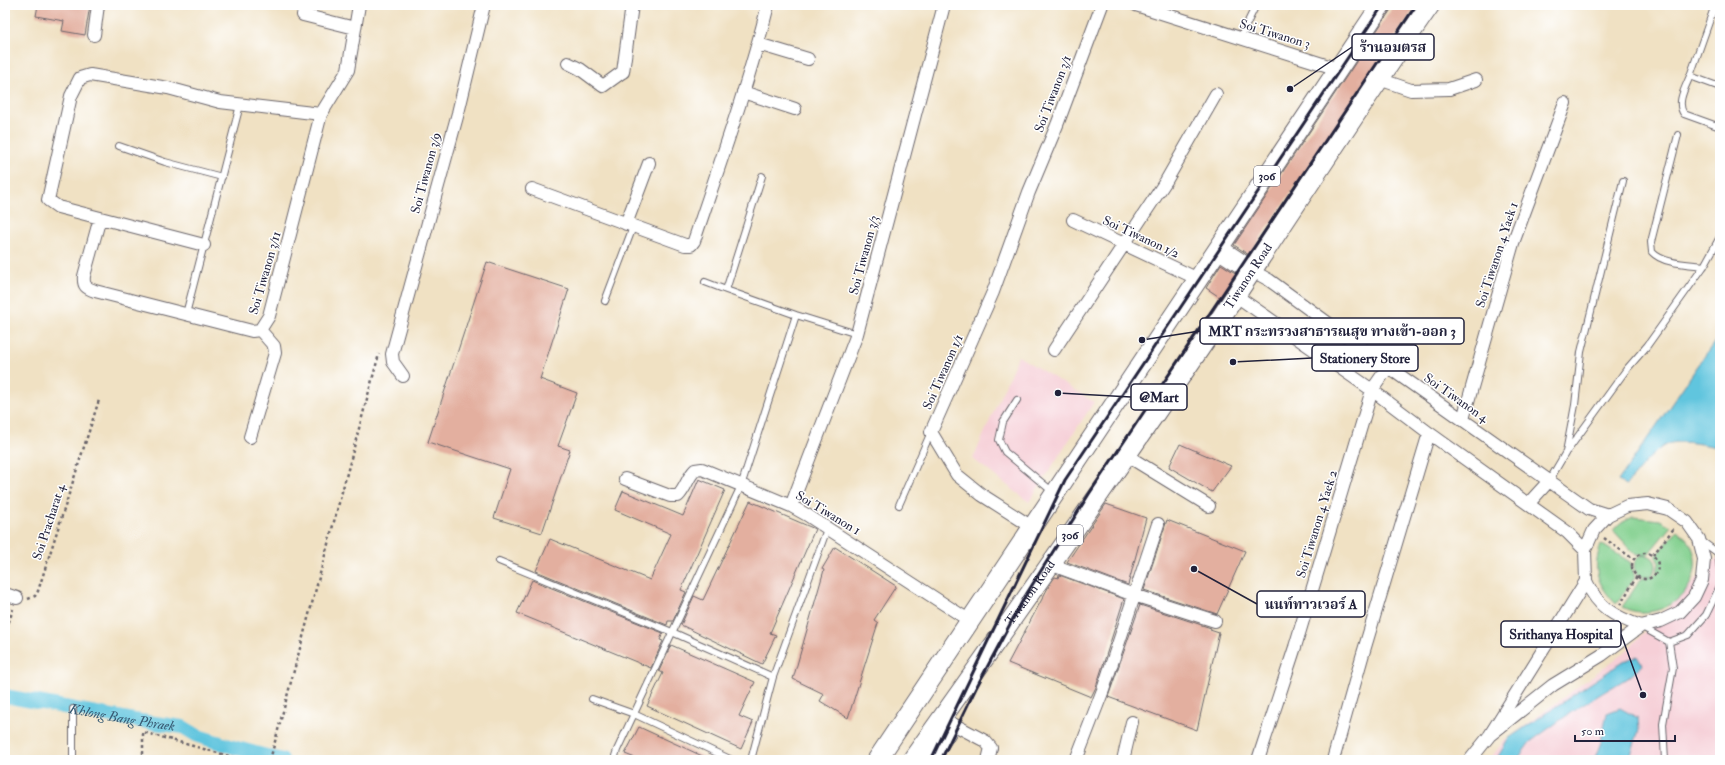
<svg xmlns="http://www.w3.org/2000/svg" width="1725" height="765" viewBox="0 0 1725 765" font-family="'IM FELL Double Pica','Noto Serif Thai',serif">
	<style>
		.built { fill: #f6cfd7 }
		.green { fill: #83d08f; stroke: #527965 }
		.water { fill: #60c5de; stroke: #41748c }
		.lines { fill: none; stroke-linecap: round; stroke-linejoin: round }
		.canal { stroke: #60c5de; stroke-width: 14 }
		.building { fill: #e3af9f }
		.lane-casing { stroke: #6a656b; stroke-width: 8 }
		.street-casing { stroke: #6a656b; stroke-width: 14 }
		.primary-casing { stroke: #6a656b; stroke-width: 21 }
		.path { stroke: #6a656b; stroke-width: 2.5; stroke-dasharray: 3 3; stroke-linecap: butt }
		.lane { stroke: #fff; stroke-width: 6 }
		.street { stroke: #fff; stroke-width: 12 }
		.primary { stroke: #fff; stroke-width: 19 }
		.rail { stroke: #22223b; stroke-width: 3 }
		.labels { text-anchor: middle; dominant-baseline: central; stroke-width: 3; stroke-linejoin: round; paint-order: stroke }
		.shield { fill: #fff; stroke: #646476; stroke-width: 1 }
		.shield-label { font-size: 12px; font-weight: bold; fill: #22223b }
		.street-label { font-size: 13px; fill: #22223b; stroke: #fff }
		.water-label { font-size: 14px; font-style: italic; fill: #385b74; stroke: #fff }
		.leader { fill: none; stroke: #22223b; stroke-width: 1.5 }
		.callout-dot { fill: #22223b; stroke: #fff; stroke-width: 1.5 }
		.callout { fill: #fff; stroke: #22223b; stroke-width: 1.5 }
		.callout-label { font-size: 14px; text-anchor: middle; font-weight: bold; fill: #22223b }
	</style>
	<rect width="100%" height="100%" fill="#fff"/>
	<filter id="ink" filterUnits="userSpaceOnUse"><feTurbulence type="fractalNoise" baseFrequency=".025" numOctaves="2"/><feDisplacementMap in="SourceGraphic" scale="8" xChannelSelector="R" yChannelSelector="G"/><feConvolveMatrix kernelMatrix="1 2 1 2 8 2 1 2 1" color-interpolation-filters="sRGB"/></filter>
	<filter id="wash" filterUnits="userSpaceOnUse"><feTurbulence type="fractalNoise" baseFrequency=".012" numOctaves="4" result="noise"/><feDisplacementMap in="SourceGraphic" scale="16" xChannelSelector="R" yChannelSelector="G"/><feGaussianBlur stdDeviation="0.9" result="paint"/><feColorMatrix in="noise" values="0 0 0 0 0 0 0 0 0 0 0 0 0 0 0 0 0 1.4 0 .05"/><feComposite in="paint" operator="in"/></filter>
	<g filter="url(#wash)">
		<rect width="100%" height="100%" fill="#f0e1c3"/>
		<path class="built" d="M1018 356 1094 402 1029 502 973 459Z
			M1720 555V760H1489L1503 742 1625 652Z"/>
		<path class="green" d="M1633 517 1660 520 1671 526 1648 554 1636 555 1613 530 1623 522Z
			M1677 530C1681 534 1687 538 1690 543 1712 585 1661 627 1622 607L1641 579 1652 577 1657 573 1659 563 1656 557Z
			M1601 544 1630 562 1635 577 1616 604C1597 584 1592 570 1601 544Z
			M1634 566a11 11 0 1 1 22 0a11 11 0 1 1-22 0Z"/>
		<path class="water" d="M1720 334V448C1708 445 1683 440 1671 443 1656 446 1636 474 1626 485L1618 481Z
			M1637 656 1642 665 1632 675 1573 711 1530 742 1517 760H1496L1509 738 1624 661Z
			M1620 708 1638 718 1639 730 1629 760H1594L1601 742 1607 713Z"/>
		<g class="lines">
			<path class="canal" id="s1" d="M5 696 134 720 183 727 198 736 233 747 282 760"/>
		</g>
		<g id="blocks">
			<path class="building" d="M38 5H90L85 35 62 31 64 21 36 16Z
				M1392 5H1417L1249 255 1234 245 1390 11Z
				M487 262 569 289 540 379 577 393 558 446 570 450 542 533 494 518 510 469 428 442Z
				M1221 264 1237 274 1221 298 1206 288Z
				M1180 444 1231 466 1212 492 1169 467Z
				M699 479 725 490 681 590 686 592 673 621H668L667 625 536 571 550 539 650 580 671 534 615 510 623 491 683 516Z
				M750 501 815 529 770 633 776 635 762 664 681 625 694 596 703 600Z
				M1106 504 1146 518 1128 585 1067 562Z
				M1167 520 1245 551 1217 614 1144 590Z
				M835 547 896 586 874 620 878 623 848 718 820 701 824 694 793 679 824 570 822 569Z
				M1059 575 1124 599 1096 687 1091 697 1008 663 1050 584 1055 577 1058 578Z
				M532 580 663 633 660 640 663 641 651 668 517 613Z
				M1140 605 1211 628 1210 630 1219 633 1197 730 1108 697Z
				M671 645 755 682 739 716 753 722 741 749 647 706 663 673 659 671Z
				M639 727 711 760H640L625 754Z"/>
		</g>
	</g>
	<g filter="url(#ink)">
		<use href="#blocks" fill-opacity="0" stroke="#6a656b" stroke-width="1"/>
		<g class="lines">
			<defs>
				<path id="lane" d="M1715 5 1690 76 1720 87
					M1240 38 1256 5
					M1690 76C1685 88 1676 103 1684 114L1720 127
					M1678 135 1651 242 1652 252C1663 264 1688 264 1704 266
					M119 146 165 162 222 177
					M762 176 726 290 796 315 857 334
					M705 282 726 290
					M605 301 633 227
					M186 314 240 105
					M1017 400 1003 422 999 440 1005 452 1053 492
					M1568 450 1626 370 1647 346 1704 266 1720 237
					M1549 481 1566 452 1575 405 1581 352 1623 181
					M899 505 931 432
					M1700 540 1718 553 1720 569
					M499 561 672 632 773 677
					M1642 627 1669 642 1688 635 1706 615 1720 586
					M592 699 634 714 732 760
					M73 709V760
					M617 760 615 756 617 750 741 486 796 315
					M751 760 773 677 827 529
					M1665 760 1663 724 1673 668 1669 642"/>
				<path id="street" d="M1136 5 1338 69
					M303 15 355 28
					M94 35 98 5
					M758 44 808 59
					M568 63 580 69 603 86 621 73 623 72 632 5
					M1379 79 1411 90 1449 89 1476 80
					M743 92 795 109
					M532 189 685 245H691L694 241C720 163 748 85 768 5
					M100 218 84 276C83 286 86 288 95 291L252 331 260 330 269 316 321 114 348 70 359 5
					M1073 220 1198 279
					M626 224 649 163
					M204 245 58 207 48 200 71 96 80 78 90 75 168 88 220 102 321 114
					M1251 270 1269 280 1388 367 1589 509 1608 515
					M1235 295 1372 390 1429 433 1567 532 1585 550
					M1054 350 1166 181 1216 94
					M403 376 393 362 392 354 458 113 484 5
					M1463 419 1513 243 1565 103
					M250 437 275 353 274 346 260 330
					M1126 455 1209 506
					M625 479 670 496H678C686 488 687 478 695 470L702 469 791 506 807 515 970 621
					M1528 504 1549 481
					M791 506 857 334 944 5
					M1032 527 982 495 957 475 931 432 993 292 1029 192 1057 125 1102 5
					M1050 564 1134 595 1215 621
					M1586 581C1598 608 1615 617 1641 626
					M5 594 17 598
					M951 723 985 741 991 748 988 760
					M1076 760 1103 690 1158 524
					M1123 760 1132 722
					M1258 760 1295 647 1372 390 1388 367
					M1333 760 1362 657 1429 433
					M1470 760 1490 735 1586 581 1585 550 1594 530 1608 515 1627 506 1648 504 1668 509 1687 522 1699 539 1704 559 1702 580 1694 597 1680 612 1661 621 1641 626 1602 655 1553 685 1490 735"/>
				<g id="primary">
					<path d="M1219 249 1251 270"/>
					<path d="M877 760 1381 5"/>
					<path id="s2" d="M912 760C1016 614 1119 467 1220 319 1290 214 1358 108 1430 5"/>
					<path d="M929 760 948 729"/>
				</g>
			</defs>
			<use href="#lane" class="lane-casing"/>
			<use href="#street" class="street-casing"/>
			<use href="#primary" class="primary-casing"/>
			<path class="path" d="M1604 538 1633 559
				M1632 566a13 13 0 1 1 26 0a13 13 0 1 1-26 0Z
				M1653 555 1675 527
				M28 599 35 596 38 591 99 400
				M1620 605 1637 576
				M5 634 13 609
				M143 760V732L243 760
				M270 760 379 354"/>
			<use href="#lane" class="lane"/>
			<use href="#street" class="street"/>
			<use href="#primary" class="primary"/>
			<path class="rail" d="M931 760 1065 480 1383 5
				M941 760 976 688 1024 598 1089 494 1416 5"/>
		</g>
	</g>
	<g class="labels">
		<g class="shield">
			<rect x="1254" y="166" width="26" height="20" rx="3"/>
			<rect x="1057" y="525" width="26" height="20" rx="3"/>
		</g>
		<g class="shield-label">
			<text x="1267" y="176">306</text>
			<text x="1070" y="535">306</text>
		</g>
		<g class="street-label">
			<text transform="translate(1275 34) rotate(17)">Soi Tiwanon 3</text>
			<text transform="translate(1053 94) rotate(-69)">Soi Tiwanon 3/1</text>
			<text transform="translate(426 173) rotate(-75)">Soi Tiwanon 3/9</text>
			<text transform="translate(1141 237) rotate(25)">Soi Tiwanon 1/2</text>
			<text transform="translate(864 255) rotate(-75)">Soi Tiwanon 3/3</text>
			<text transform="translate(1497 255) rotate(-72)">Soi Tiwanon 4 Yaek 1</text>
			<text transform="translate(265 273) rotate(-74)">Soi Tiwanon 3/11</text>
			<text stroke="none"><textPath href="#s2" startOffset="589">Tiwanon Road</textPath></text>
			<text transform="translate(943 372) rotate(-66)">Soi Tiwanon 1/1</text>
			<text transform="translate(1456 398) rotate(35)">Soi Tiwanon 4</text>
			<text transform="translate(828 513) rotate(31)">Soi Tiwanon 1</text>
			<text transform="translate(49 522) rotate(-72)">Soi Pracharat 4</text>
			<text transform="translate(1317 524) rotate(-73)">Soi Tiwanon 4 Yaek 2</text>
			<text stroke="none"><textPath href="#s2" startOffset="205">Tiwanon Road</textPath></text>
		</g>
		<g class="water-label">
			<text stroke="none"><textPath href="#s1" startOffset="119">Khlong Bang Phraek</textPath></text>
		</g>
	</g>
	<path class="leader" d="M1290 89L1352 47M1142 340L1200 331M1233 362L1312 358M1058 393L1131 397M1194 569L1257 604M1643 695L1621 634"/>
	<g class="callout-dot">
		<circle cx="1290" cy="89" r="4"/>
		<circle cx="1142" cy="340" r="4"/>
		<circle cx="1233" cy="362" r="4"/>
		<circle cx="1058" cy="393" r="4"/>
		<circle cx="1194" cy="569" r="4"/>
		<circle cx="1643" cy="695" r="4"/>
	</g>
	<g class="callout">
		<rect x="1352" y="34" width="82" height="26" rx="4"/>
		<rect x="1200" y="318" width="264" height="26" rx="4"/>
		<rect x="1312" y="345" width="106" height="26" rx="4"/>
		<rect x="1131" y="384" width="56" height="26" rx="4"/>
		<rect x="1257" y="591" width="108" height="26" rx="4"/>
		<rect x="1501" y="621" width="120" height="26" rx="4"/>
	</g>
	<g class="callout-label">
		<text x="1393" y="52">ร้านอมตรส</text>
		<text x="1332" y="336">MRT กระทรวงสาธารณสุข ทางเข้า-ออก 3</text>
		<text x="1365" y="363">Stationery Store</text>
		<text x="1159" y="402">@Mart</text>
		<text x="1311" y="609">นนท์ทาวเวอร์ A</text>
		<text x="1561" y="639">Srithanya Hospital</text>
	</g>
	<rect width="1725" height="765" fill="none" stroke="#fff" stroke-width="20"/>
	<path d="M1575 735v6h100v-6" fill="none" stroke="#22223b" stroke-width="2"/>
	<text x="1581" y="735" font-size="12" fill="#22223b" stroke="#ffffff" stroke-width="3" paint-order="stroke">50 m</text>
</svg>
